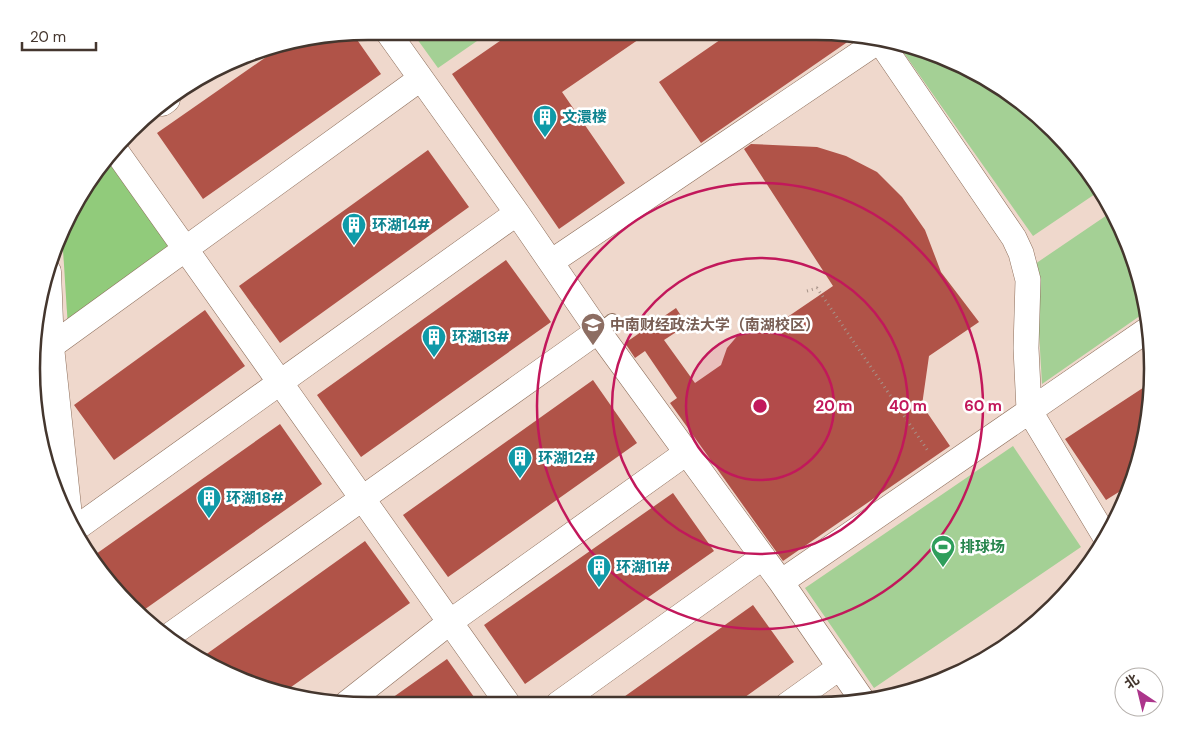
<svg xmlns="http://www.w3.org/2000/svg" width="1184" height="737" viewBox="0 0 1184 737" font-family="'DM Sans','Noto Sans SC',sans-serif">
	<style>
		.education { fill: #efd8cc }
		.green { fill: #a4d095 }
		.forest { fill: #91cb7b }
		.building { fill: #b05348 }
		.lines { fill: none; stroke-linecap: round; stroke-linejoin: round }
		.service-casing { stroke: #8d6e5b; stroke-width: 14 }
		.minor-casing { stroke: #8d6e5b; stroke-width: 26 }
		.tertiary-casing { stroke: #8d6e5b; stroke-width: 29 }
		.secondary-casing { stroke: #8d6e5b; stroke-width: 29 }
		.path { stroke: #a69389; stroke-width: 3; stroke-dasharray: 1 4; stroke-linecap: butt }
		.service { stroke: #fff; stroke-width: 12 }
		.minor { stroke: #fff; stroke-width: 25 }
		.tertiary { stroke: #fff; stroke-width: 28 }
		.secondary { stroke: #fff; stroke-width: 28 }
		.ring { fill: none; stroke: #c2185b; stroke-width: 2.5 }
		.labels { text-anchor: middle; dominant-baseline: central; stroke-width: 5; stroke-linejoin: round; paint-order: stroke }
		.culture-label { font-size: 15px; font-weight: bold; fill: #0d838f; stroke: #fff; text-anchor: start }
		.education-label { font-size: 15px; font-weight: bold; fill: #785e54; stroke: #fff; text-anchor: start }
		.leisure-label { font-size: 15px; font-weight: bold; fill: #27864d; stroke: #fff; text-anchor: start }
		.rim { fill: none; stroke: #44362e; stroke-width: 2.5 }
		.centre { fill: #c2185b; stroke: #fff; stroke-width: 2.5 }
		.ring-label { font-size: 15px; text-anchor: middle; font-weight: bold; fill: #c2185b; stroke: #fff; stroke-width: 5; stroke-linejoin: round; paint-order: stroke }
	</style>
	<rect width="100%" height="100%" fill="#ffe9dd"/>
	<path class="education" d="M369 31 859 34 944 57 1021 101 1069 146 1107 200 1135 260 1150 324 1152 390 1141 456 1118 517 1083 574 1038 622 984 661 903 694 838 705 325 703 240 680 163 636 88 556 49 477 31 368 49 260 88 181 163 101 260 49Z"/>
	<path class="green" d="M412 32H490L438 68Z
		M905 46 944 57 1021 101 1069 146 1101 190 1033 236 901 49Z
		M1113 211 1135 260 1147 311 1042 384 1035 264Z
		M1013 446 1081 547 874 688 805 588Z"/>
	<path class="forest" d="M113 154 178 248 68 328 62 234 88 181Z"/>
	<path class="building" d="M513 32 648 33 562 92 625 183 559 229 452 74Z
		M730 33 859 34 701 143 659 82Z
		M353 34 381 74 203 199 157 133 282 46Z
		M751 144 817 147 846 156 877 172 902 197 925 230 941 272 979 322 929 356 922 405 950 446 783 561 670 403 677 398 645 351 635 358 625 343 676 308 687 325 664 340 695 383 721 365 727 348 739 334 752 325 765 320 774 319 783 320 833 286 744 149Z
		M428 150 469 207 280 343 239 286Z
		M506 260 551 322 361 457 317 395Z
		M205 310 245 366 114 460 74 405Z
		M593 380 637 443 448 577 403 515Z
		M1152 382V390L1141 456 1130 485 1106 500 1065 439Z
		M280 424 322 484 141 612 124 594 96 554Z
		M673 493 714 551 525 684 484 625Z
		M365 541 410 603 284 692 240 680 201 658Z
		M753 605 794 662 734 705 614 704Z
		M447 659 479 704 385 703Z"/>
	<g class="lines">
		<defs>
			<path id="service" d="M598 331 612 320"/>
			<path id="minor" d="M387 31 517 213 598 331 781 582 863 701
				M879 40 1014 238 1021 253 1028 280 1026 348 1029 410 1106 538
				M116 151 508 704
				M551 262 880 40
				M50 347 420 79
				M75 529 517 213
				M781 582 1150 328
				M166 638 598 331
				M347 703 450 622 686 453
				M558 704 763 557
				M787 705 840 667"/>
			<path id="tertiary" d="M162 102 166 99"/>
			<path id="secondary" d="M47 272 50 347 68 516"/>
		</defs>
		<use href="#service" class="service-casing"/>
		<use href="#minor" class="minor-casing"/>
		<use href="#tertiary" class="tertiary-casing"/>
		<use href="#secondary" class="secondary-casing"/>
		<path class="path" d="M807 291 817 288 928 451"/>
		<use href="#service" class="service"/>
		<use href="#minor" class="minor"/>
		<use href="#tertiary" class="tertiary"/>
		<use href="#secondary" class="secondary"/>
	</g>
	<circle cx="760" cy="406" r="74" fill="#c2185b" fill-opacity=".12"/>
	<g class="ring">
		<circle cx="760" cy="406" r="74"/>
		<circle cx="760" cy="406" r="148"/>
		<circle cx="760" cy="406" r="223"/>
	</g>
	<defs>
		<symbol id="building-pin" viewBox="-11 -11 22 30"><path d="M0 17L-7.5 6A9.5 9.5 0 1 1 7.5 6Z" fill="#0f9aa8" stroke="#fff"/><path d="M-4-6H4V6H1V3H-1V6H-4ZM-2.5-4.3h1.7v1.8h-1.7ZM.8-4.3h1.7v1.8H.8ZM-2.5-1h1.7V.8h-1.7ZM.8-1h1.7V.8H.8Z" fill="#fff"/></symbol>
		<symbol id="university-pin" viewBox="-11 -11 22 30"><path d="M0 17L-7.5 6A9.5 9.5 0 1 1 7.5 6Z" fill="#8d6e63" stroke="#fff"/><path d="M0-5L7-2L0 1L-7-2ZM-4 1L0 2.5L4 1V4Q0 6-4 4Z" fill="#fff"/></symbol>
		<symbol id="stadium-pin" viewBox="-11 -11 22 30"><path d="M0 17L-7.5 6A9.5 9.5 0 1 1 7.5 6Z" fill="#2e9e5b" stroke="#fff"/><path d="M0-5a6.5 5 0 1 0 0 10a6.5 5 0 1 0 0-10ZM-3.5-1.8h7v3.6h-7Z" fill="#fff"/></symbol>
	</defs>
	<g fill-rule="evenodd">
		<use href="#building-pin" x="531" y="103" width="28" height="38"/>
		<use href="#building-pin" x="340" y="211" width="28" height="38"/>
		<use href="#university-pin" x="579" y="311" width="28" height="38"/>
		<use href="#building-pin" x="420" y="323" width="28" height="38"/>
		<use href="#building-pin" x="506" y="444" width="28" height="38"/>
		<use href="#building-pin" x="195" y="484" width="28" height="38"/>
		<use href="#stadium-pin" x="929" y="533" width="28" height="38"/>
		<use href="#building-pin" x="585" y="553" width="28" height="38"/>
	</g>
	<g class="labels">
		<g class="culture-label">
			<text x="562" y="117">文澴楼</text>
			<text x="372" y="225">环湖14#</text>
			<text x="452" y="337">环湖13#</text>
			<text x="538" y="458">环湖12#</text>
			<text x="226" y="498">环湖18#</text>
			<text x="616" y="567">环湖11#</text>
		</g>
		<g class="education-label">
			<text x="610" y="325">中南财经政法大学（南湖校区）</text>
		</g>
		<g class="leisure-label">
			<text x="960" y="547">排球场</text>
		</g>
	</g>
	<path d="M0 0H1184V737H0ZM368 40H816A328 328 0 0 1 1144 368V369A328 328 0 0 1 816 697H368A328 328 0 0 1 40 369V368A328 328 0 0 1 368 40Z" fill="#fff" fill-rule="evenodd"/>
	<path class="rim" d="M368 40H816A328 328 0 0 1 1144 368V369A328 328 0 0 1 816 697H368A328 328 0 0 1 40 369V368A328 328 0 0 1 368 40Z"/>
	<circle cx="760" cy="406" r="8" class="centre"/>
	<g class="ring-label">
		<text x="834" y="411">20 m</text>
		<text x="908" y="411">40 m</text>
		<text x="983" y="411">60 m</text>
	</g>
	<g transform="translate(1139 692) rotate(325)"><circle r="24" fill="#ffffff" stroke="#b4afab"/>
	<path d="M0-4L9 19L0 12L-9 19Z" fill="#ac358b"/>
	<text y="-8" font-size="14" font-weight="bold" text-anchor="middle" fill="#44362e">北</text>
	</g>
	<path d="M22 42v8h74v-8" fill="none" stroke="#44362e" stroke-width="2.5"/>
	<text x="30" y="42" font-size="15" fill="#44362e" stroke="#ffffff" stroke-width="4" paint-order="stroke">20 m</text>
</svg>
